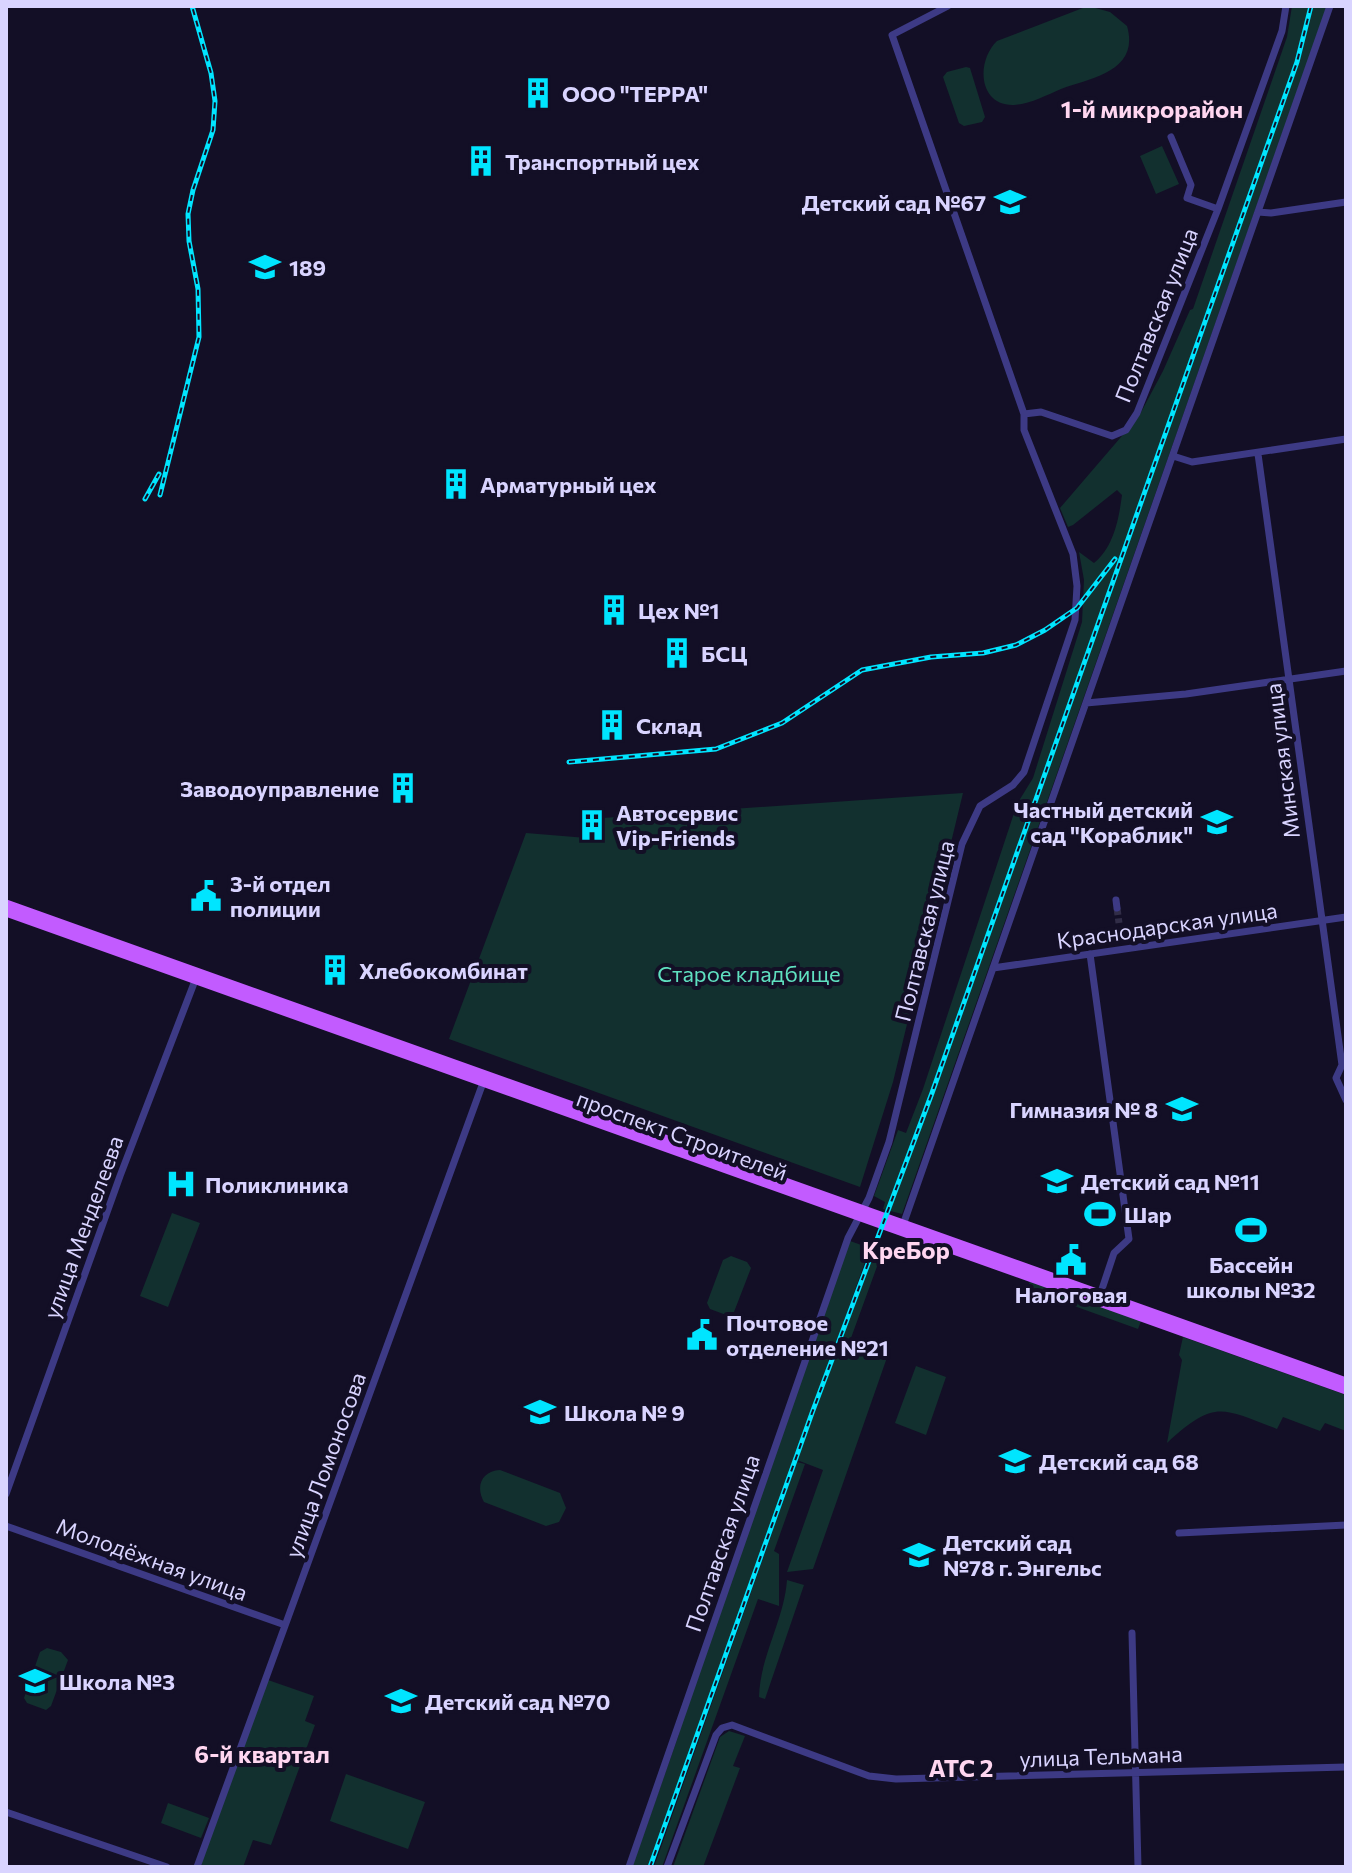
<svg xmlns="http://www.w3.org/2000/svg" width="1352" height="1873" viewBox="0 0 1352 1873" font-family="Commissioner,sans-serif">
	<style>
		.green { fill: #12302f }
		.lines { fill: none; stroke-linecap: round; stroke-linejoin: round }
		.minor-tunnel { stroke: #312d47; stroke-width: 7; stroke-dasharray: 7 3.5; stroke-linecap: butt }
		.minor { stroke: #3d3a85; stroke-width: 7 }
		.major { stroke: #c25bff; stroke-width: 9 }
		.rail-casing { stroke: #00e5ff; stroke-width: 5 }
		.rail { stroke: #130f26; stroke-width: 2; stroke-dasharray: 6; stroke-linecap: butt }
		.labels { text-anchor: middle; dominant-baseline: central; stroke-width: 8; stroke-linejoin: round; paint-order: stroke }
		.poi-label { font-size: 22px; font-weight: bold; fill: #d9d4ff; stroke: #130f26; text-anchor: start }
		.street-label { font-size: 22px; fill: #d9d4ff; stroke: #130f26 }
		.park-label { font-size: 22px; fill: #5fe0c0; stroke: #130f26 }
		.neighbourhood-label { font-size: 24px; font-weight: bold; fill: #ffd6f0; stroke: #130f26 }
	</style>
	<rect width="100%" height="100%" fill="#130f26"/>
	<path class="green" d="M1088 6 1110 12 1127 26C1140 71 1092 78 1061 89 1047 95 1030 104 1014 105 978 106 976 61 997 41Z
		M1292 6H1327L902 1214 883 1209 885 1202 874 1196 898 1130 906 1133 923 1089 1017 804 1033 778 1082 622 1084 580 1079 552 1094 563C1114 547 1119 518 1122 495L1117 490 1073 525 1068 527 1060 508 1139 416 1163 371 1190 310 1193 309 1287 37Z
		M966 67 970 68 985 117 982 122 964 126 959 123 943 77 947 72Z
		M1162 146 1179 184 1156 194 1140 156Z
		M963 793 893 1082 860 1187 449 1039 526 833 599 839 603 818Z
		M172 1213 200 1223 168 1307 140 1296Z
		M850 1241 870 1248 649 1867H632L679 1734 681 1719Z
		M875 1247 883 1250 847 1349 857 1353 884 1343 891 1346 813 1569 787 1572 823 1470 797 1460Z
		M731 1256 747 1262 751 1268 734 1312 729 1316 710 1309 707 1303 723 1260Z
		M1030 1281 1141 1321 1138 1329 1027 1289Z
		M1183 1337 1346 1395V1431L1325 1423 1320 1431 1283 1417 1277 1429C1221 1408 1215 1399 1167 1443L1182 1360 1179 1355Z
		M916 1366 946 1377 926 1435 895 1423Z
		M797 1462 805 1464 774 1551 779 1554V1606L758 1599 662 1867H654Z
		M500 1470 560 1493 566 1508 559 1522 546 1526 484 1502C475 1486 482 1471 500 1470Z
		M787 1580 804 1585 765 1699 759 1697C760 1656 784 1621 787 1580Z
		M47 1648 61 1652 68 1660 51 1706 46 1710 27 1703 24 1698 40 1652Z
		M268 1680 314 1696 305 1721 315 1725 271 1845 253 1840 243 1867H202V1859Z
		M729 1731 745 1736 733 1766 740 1768 703 1867H673L720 1737Z
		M346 1774 425 1802 408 1849 330 1821Z
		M168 1803 209 1818 201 1838 161 1823Z"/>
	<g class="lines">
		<path class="minor-tunnel" d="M1117 908 1119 923"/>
		<path class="minor" d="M1171 137 1191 185 1187 198 1218 209
			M1258 212 1271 213 1346 202
			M1024 414 1041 412 1112 436 1126 430 1137 413 1218 209 1282 31 1286 6
			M1258 454 1342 1065 1336 1078 1346 1100
			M1173 456 1192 462 1346 439
			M1086 703 1186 694 1346 671
			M1116 900 1117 908
			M1090 954 1129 1239 1114 1253 1100 1295
			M993 968 1346 917
			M903 1225 1330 6
			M6 1494 120 1176 196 978
			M6 1526 285 1625
			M1179 1533 1346 1525
			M1132 1633 1138 1867
			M6 1812 167 1867
			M197 1867 484 1080
			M629 1867 848 1238 869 1198 889 1142 962 844 980 806 1013 785 1024 772 1075 620 1077 586 1073 554 1024 430V414L892 35 948 6
			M667 1867 716 1735 722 1728 732 1725 869 1776 896 1779 1346 1767"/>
		<path class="major" d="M6 904 1346 1382
			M6 912 1346 1390"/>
		<defs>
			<path id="rail" d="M160 495 199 337 198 289 189 241 188 214 193 190 213 130 215 101 211 73 192 6
				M145 499 159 474
				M569 762 716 749 782 723 862 670 931 657 983 653 1016 645 1045 630 1077 608 1115 559
				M650 1867 812 1413 932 1093 1297 62 1311 6"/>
		</defs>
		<use href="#rail" class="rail-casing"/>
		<use href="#rail" class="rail"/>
	</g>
	<defs>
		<symbol id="building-bare" viewBox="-9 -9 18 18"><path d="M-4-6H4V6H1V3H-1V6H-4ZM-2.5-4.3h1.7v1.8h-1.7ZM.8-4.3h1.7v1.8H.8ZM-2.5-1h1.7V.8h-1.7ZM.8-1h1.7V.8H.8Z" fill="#00e5ff" stroke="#130f26" stroke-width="2.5" paint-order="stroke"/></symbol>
		<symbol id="school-bare" viewBox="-9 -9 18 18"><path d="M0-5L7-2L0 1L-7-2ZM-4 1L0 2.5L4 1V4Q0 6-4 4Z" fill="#00e5ff" stroke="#130f26" stroke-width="2.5" paint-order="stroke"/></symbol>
		<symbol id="university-bare" viewBox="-9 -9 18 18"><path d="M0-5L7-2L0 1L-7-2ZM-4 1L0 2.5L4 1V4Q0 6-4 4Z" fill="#00e5ff" stroke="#130f26" stroke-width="2.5" paint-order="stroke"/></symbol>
		<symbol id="civic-bare" viewBox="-9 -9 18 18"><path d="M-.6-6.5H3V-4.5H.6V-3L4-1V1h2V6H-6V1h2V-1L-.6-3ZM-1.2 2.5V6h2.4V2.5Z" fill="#00e5ff" stroke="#130f26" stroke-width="2.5" paint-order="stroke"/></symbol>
		<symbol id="hospital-bare" viewBox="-9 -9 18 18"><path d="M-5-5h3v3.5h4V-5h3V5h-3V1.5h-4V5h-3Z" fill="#00e5ff" stroke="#130f26" stroke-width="2.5" paint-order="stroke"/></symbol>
		<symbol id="stadium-bare" viewBox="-9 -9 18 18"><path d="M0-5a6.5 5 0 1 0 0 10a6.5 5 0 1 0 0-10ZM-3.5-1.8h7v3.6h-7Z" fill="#00e5ff" stroke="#130f26" stroke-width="2.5" paint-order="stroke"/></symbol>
	</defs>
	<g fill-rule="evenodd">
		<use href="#building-bare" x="516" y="71" width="44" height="44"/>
		<use href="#building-bare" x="459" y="139" width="44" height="44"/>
		<use href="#school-bare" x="988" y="180" width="44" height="44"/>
		<use href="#university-bare" x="243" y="245" width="44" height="44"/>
		<use href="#building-bare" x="434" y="462" width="44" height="44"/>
		<use href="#building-bare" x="592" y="588" width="44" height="44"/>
		<use href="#building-bare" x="655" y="631" width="44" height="44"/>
		<use href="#building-bare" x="590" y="703" width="44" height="44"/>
		<use href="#building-bare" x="381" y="766" width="44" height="44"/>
		<use href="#school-bare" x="1195" y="800" width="44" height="44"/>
		<use href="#building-bare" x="570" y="803" width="44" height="44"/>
		<use href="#civic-bare" x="184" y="874" width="44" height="44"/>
		<use href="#building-bare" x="313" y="948" width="44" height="44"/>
		<use href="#school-bare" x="1160" y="1087" width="44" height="44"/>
		<use href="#school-bare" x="1035" y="1159" width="44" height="44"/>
		<use href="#hospital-bare" x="159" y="1162" width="44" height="44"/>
		<use href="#stadium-bare" x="1078" y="1192" width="44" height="44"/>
		<use href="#stadium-bare" x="1229" y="1208" width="44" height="44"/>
		<use href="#civic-bare" x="1049" y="1238" width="44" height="44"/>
		<use href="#civic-bare" x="680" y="1313" width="44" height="44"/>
		<use href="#school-bare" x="518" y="1390" width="44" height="44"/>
		<use href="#school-bare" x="993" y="1439" width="44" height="44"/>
		<use href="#school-bare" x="897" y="1533" width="44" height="44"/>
		<use href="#school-bare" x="13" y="1659" width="44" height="44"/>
		<use href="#school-bare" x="379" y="1679" width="44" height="44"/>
	</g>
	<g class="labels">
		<g class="poi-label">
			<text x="562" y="93">OOO "ТЕРРА"</text>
			<text x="505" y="161">Транспортный цех</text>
			<text x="986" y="202" text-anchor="end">Детский сад №67</text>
			<text x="289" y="267">189</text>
			<text x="480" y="484">Арматурный цех</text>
			<text x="638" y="610">Цех №1</text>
			<text x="701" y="653">БСЦ</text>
			<text x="636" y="725">Склад</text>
			<text x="379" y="788" text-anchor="end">Заводоуправление</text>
			<text x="1193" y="809" text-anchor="end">Частный детский<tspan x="1193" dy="25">сад "Кораблик"</tspan></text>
			<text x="616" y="812">Автосервис<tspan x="616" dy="25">Vip-Friends</tspan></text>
			<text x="230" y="883">3-й отдел<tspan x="230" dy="25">полиции</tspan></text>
			<text x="359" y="970">Хлебокомбинат</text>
			<text x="1158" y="1109" text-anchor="end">Гимназия № 8</text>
			<text x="1081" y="1181">Детский сад №11</text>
			<text x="205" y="1184">Поликлиника</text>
			<text x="1124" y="1214">Шар</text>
			<text x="1251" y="1264" text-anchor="middle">Бассейн<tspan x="1251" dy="25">школы №32</tspan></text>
			<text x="1071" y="1294" text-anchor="middle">Налоговая</text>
			<text x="726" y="1322">Почтовое<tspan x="726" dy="25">отделение №21</tspan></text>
			<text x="564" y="1412">Школа № 9</text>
			<text x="1039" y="1461">Детский сад 68</text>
			<text x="943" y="1542">Детский сад<tspan x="943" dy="25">№78 г. Энгельс</tspan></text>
			<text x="59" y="1681">Школа №3</text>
			<text x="425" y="1701">Детский сад №70</text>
		</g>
		<g class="street-label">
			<text transform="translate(1156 315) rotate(-68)">Полтавская улица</text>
			<text transform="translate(1282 761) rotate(-97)">Минская улица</text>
			<text transform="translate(1167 925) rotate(-8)">Краснодарская улица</text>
			<text transform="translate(924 931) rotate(-76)">Полтавская улица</text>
			<text transform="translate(682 1135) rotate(20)">проспект Строителей</text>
			<text transform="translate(83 1227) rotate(-70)">улица Менделеева</text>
			<text transform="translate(325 1465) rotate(-70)">улица Ломоносова</text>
			<text transform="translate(722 1543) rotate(-71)">Полтавская улица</text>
			<text transform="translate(152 1559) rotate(20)">Молодёжная улица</text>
			<text transform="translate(1101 1756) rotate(-2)">улица Тельмана</text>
		</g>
		<g class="park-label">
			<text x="749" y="973">Старое кладбище</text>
		</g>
		<g class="neighbourhood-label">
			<text x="1152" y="108">1-й микрорайон</text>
			<text x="906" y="1249">КреБор</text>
			<text x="262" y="1753">6-й квартал</text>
			<text x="961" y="1767">АТС 2</text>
		</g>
	</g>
	<rect width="1352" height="1873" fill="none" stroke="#d9d4ff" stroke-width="16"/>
</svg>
